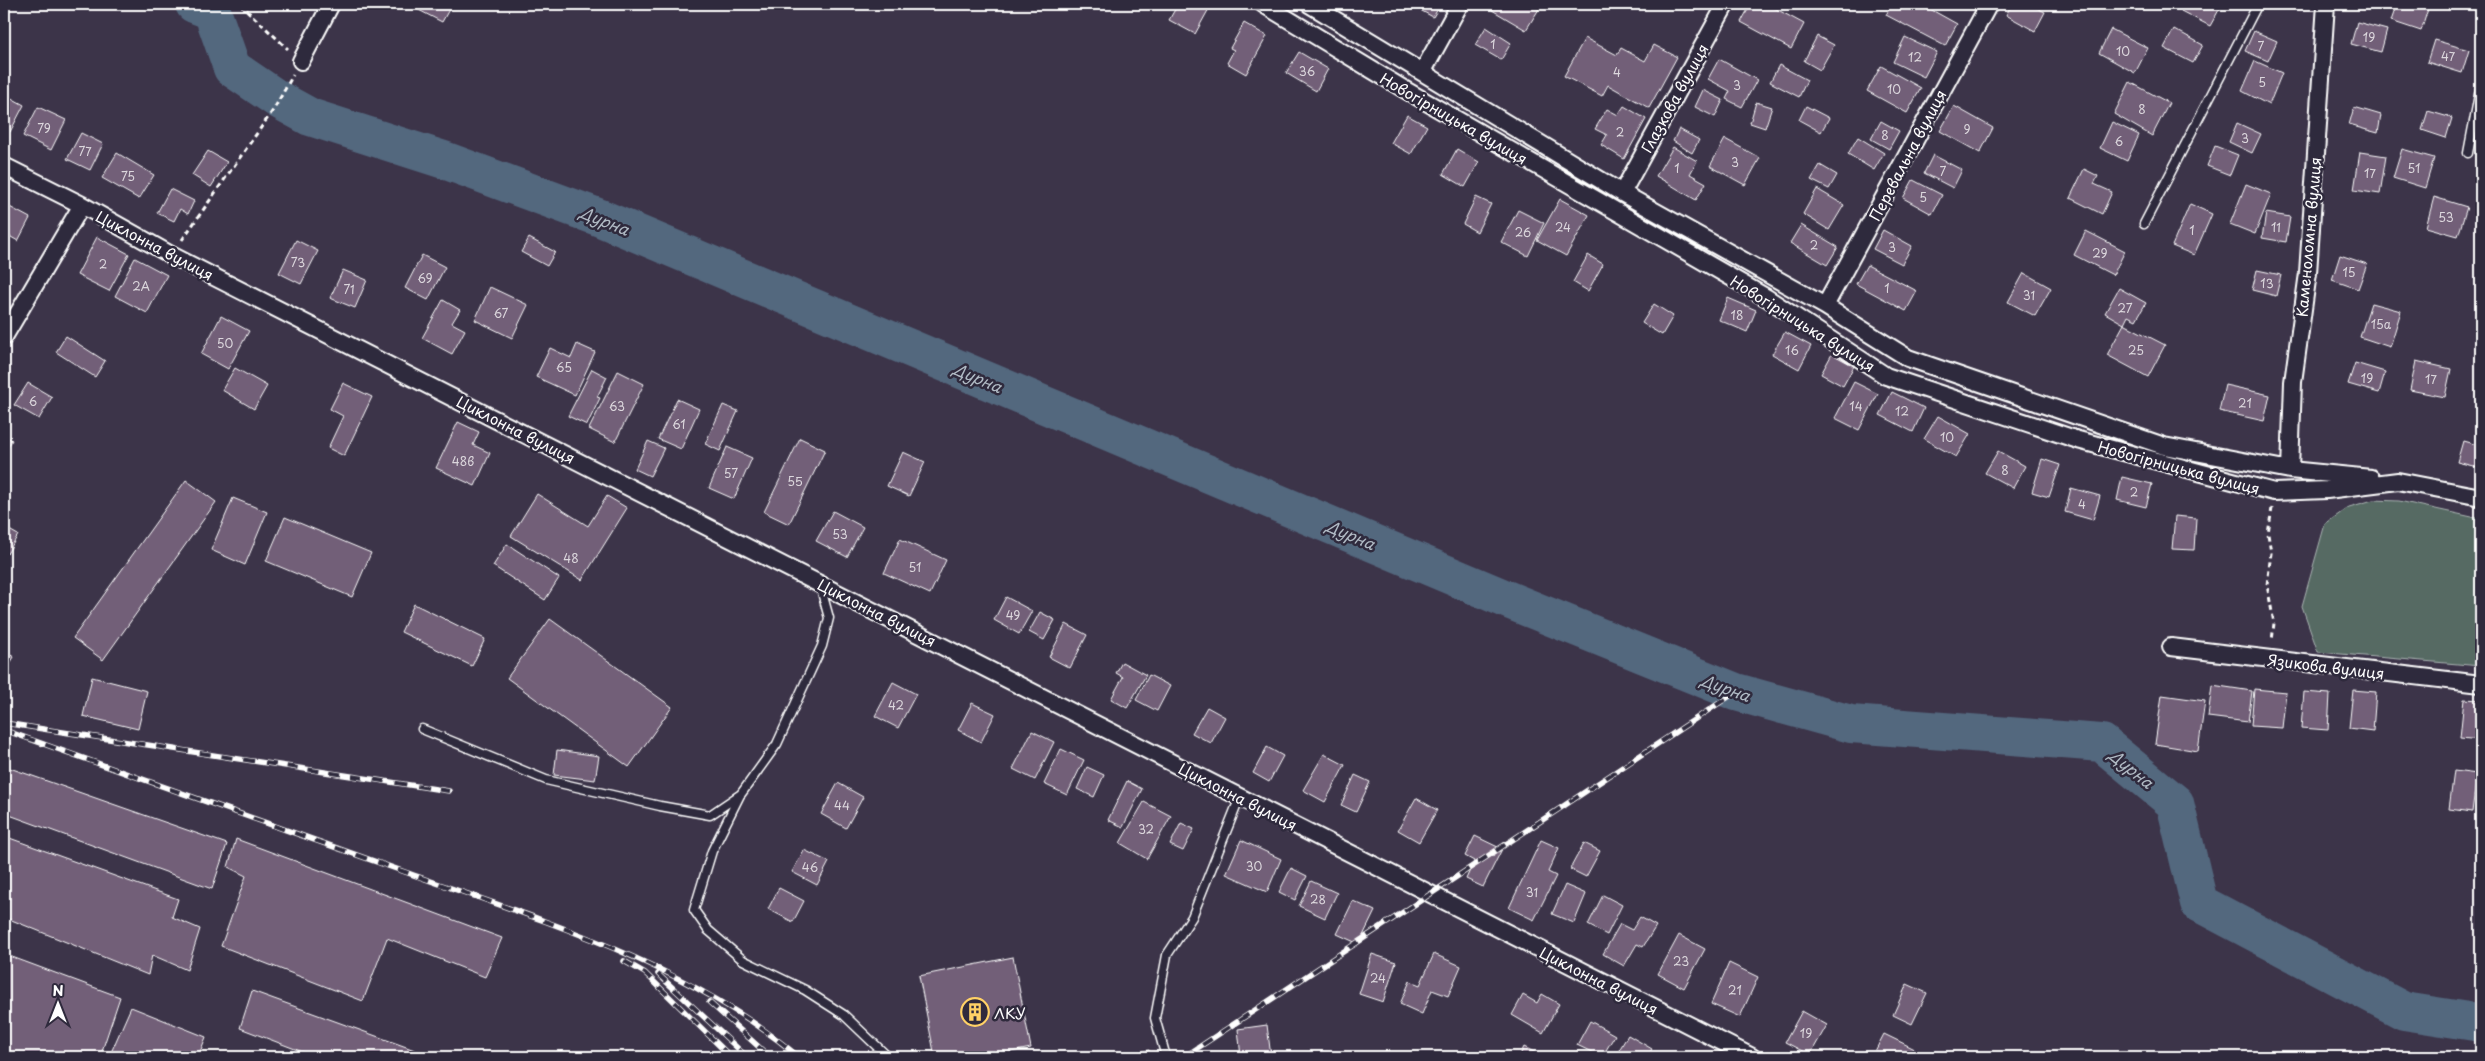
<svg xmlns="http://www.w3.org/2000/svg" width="2485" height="1061" viewBox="0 0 2485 1061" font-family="'Playpen Sans',sans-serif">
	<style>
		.green { fill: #566a64; stroke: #aab4b2 }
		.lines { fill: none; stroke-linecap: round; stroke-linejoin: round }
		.river { stroke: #52677e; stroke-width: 38 }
		.building { fill: #725e78; stroke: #fff }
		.service-casing { stroke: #fff; stroke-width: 11 }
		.minor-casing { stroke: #fff; stroke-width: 20 }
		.path { stroke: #fff; stroke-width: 3; stroke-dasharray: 5 4; stroke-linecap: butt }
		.service { stroke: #2f2a3d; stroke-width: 8 }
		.minor { stroke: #2f2a3d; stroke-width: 16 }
		.rail-casing { stroke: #fff; stroke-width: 5.5 }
		.rail { stroke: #2f2a3d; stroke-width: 4; stroke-dasharray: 11; stroke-linecap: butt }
		.labels { text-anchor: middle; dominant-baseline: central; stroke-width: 5; stroke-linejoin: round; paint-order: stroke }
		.number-label { font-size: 12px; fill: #dcd7dd }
		.street-label { font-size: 15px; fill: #fff; stroke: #2f2a3d }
		.poi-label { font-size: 15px; fill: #fff; stroke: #2f2a3d; text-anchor: start }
		.water-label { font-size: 16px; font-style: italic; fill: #b1bbc5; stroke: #2f2a3d }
	</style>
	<rect width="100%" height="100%" fill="#3c3449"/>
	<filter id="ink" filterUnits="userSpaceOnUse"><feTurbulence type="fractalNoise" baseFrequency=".02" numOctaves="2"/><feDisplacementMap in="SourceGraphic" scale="10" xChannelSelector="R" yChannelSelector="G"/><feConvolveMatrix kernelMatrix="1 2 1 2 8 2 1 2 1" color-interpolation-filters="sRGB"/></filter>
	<g filter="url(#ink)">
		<path class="green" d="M2373 500 2399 501 2481 519V666L2318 652 2302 606 2325 524 2349 507Z"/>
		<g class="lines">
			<path class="river" d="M194 4 212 11 232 68 279 100 310 117 444 160 598 217 1511 601 1736 692 1851 724 2102 743 2175 803 2199 903 2404 1011 2481 1023"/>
		</g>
		<path class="building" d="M413 4H452L442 22 411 6Z
			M1178 4 1211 5 1195 34 1169 20Z
			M1409 4H1441L1433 17Z
			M1496 4H1530L1539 9 1526 30 1492 10Z
			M1751 4H1767L1804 24 1791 49 1741 22Z
			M1892 4H1921L1957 24 1945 46 1886 15Z
			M2012 4H2029L2045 12 2035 31 2006 15Z
			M2185 4H2212L2220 8 2210 26 2181 11Z
			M2397 4H2411L2428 9 2421 31 2391 21Z
			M2357 22 2387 30 2381 52 2351 44Z
			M1244 23 1267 36 1246 74 1227 63 1234 50 1230 48Z
			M1486 27 1511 43 1501 60 1475 45Z
			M2111 29 2148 48 2135 73 2099 53Z
			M2174 29 2203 45 2193 63 2164 48Z
			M2254 31 2277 41 2268 61 2245 51Z
			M1817 36 1834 45 1820 70 1804 61Z
			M1905 37 1937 52 1924 77 1893 62Z
			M1585 38 1617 55 1621 48 1645 61 1654 45 1677 57 1649 108 1608 85 1602 96 1564 76Z
			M2434 40 2469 50 2462 73 2427 62Z
			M1299 52 1328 69 1316 91 1286 73Z
			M1719 59 1757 80 1742 107 1726 99 1730 91 1708 79Z
			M2255 61 2282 73 2269 105 2242 91Z
			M1779 65 1807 80 1799 97 1770 82Z
			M1881 66 1921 88 1907 113 1867 91Z
			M2130 82 2169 103 2152 136 2114 114Z
			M1703 90 1723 100 1715 117 1695 107Z
			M4 94 24 105 10 132 4 129Z
			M1756 102 1772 107 1765 128 1750 123Z
			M1624 106 1646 119 1624 159 1601 145 1607 135 1595 129 1607 109 1618 115Z
			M1806 106 1829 118 1821 132 1799 120Z
			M1954 106 1993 128 1980 153 1940 131Z
			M38 107 66 120 51 150 23 136Z
			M2354 107 2381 115 2378 133 2349 125Z
			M2428 111 2452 118 2446 138 2422 130Z
			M1407 115 1427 126 1411 154 1391 143Z
			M1881 121 1899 131 1889 149 1871 139Z
			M2112 122 2139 135 2127 161 2100 148Z
			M2237 123 2261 134 2252 153 2229 142Z
			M1679 129 1699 140 1692 153 1673 141Z
			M81 133 103 144 90 170 67 159Z
			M1858 137 1884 153 1874 170 1848 154Z
			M1725 139 1760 158 1745 185 1710 166Z
			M2215 146 2238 155 2230 175 2207 166Z
			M1673 147 1697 161 1690 174 1706 183 1696 200 1656 176Z
			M1457 149 1479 162 1465 187 1443 174Z
			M2402 149 2434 158 2425 188 2393 178Z
			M208 151 227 162 211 187 192 175Z
			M2360 152 2386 156 2380 194 2354 190Z
			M117 153 154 175 139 199 102 178Z
			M1933 155 1962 170 1953 188 1924 173Z
			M1820 165 1837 175 1829 189 1811 180Z
			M2084 169 2098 176 2094 184 2112 192 2102 214 2070 198Z
			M1913 180 1942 195 1932 214 1903 198Z
			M2246 184 2271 194 2255 234 2230 224Z
			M170 189 194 201 188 214 180 209 174 221 157 213Z
			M1817 189 1844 205 1829 230 1803 214Z
			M1476 197 1491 204 1477 232 1463 224Z
			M2434 197 2467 207 2458 236 2426 227Z
			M1560 199 1589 215 1566 256 1537 240Z
			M4 204 30 218 18 241 4 233Z
			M2190 204 2212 214 2194 255 2172 246Z
			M1518 210 1544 223 1528 256 1501 242Z
			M2266 213 2290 217 2286 242 2262 238Z
			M1801 225 1838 247 1827 265 1790 243Z
			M1883 230 1912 246 1902 264 1873 249Z
			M2086 231 2125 251 2113 275 2074 255Z
			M97 237 129 254 109 291 77 275Z
			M529 238 555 252 547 266 521 252Z
			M296 240 318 251 301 284 279 273Z
			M422 255 445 267 428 300 405 288Z
			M1588 255 1603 264 1588 291 1573 282Z
			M2340 255 2367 264 2358 289 2332 280Z
			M135 258 167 275 147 313 115 296Z
			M1867 265 1917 291 1906 311 1856 284Z
			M343 270 367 280 355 308 330 298Z
			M2257 270 2281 275 2276 296 2252 290Z
			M2024 273 2051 288 2035 316 2008 302Z
			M490 287 528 305 512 338 475 320Z
			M2119 288 2146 303 2136 320 2128 316 2124 324 2105 313Z
			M1728 298 1756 310 1747 332 1719 320Z
			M443 300 460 310 452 323 465 330 452 354 422 338Z
			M2371 303 2401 311 2390 347 2360 337Z
			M1654 304 1673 316 1662 335 1642 323Z
			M221 316 249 331 228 369 201 354Z
			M2124 324 2165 345 2148 377 2107 355Z
			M1785 332 1811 346 1799 369 1772 354Z
			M66 336 105 361 95 377 56 352Z
			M577 344 595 352 575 395 536 377 550 348 571 358Z
			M1832 354 1854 366 1843 386 1821 374Z
			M2416 361 2451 369 2445 397 2410 390Z
			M2355 363 2385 372 2379 393 2348 384Z
			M235 368 267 386 254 409 222 390Z
			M592 369 607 377 597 397 600 398 587 425 568 416Z
			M618 371 644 384 615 442 589 429Z
			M1854 382 1878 394 1859 430 1835 418Z
			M28 383 52 397 39 419 14 405Z
			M343 383 372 397 344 456 328 448 343 416 330 409Z
			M2225 385 2270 395 2264 421 2219 411Z
			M1892 392 1924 408 1913 432 1880 415Z
			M677 399 699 409 681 449 658 439Z
			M723 405 738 411 720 451 705 444Z
			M1938 416 1970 434 1956 457 1924 439Z
			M458 422 479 432 473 445 490 453 475 486 436 468Z
			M4 435 12 440 4 454Z
			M800 438 825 450 789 524 764 512Z
			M648 441 664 448 650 476 635 469Z
			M2463 441 2481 446V468L2457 462Z
			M727 447 752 458 734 499 709 488Z
			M1998 451 2025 466 2013 488 1985 473Z
			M903 452 925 462 909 496 887 486Z
			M2042 459 2060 465 2049 497 2032 492Z
			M2122 477 2152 484 2146 507 2117 500Z
			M186 480 216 502 103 660 73 638Z
			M2071 488 2100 496 2093 520 2065 512Z
			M537 494 588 526 607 496 627 508 582 580 511 536Z
			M233 498 267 512 245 565 211 550Z
			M833 511 863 527 847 557 816 541Z
			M2175 516 2196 518 2194 550 2172 549Z
			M285 517 371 553 352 597 266 561Z
			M4 527 18 535 7 554 4 552Z
			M900 539 946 560 930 594 884 573Z
			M507 544 559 578 545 600 493 566Z
			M1006 597 1032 611 1019 634 994 620Z
			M414 604 485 639 472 666 401 632Z
			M1040 612 1055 620 1044 640 1029 632Z
			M550 619 672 707 629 767 507 678Z
			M1066 624 1087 635 1070 668 1049 657Z
			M4 651 14 657 4 673Z
			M1122 662 1146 675 1127 708 1111 699 1123 677 1116 673Z
			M1149 675 1170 686 1157 711 1136 700Z
			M92 677 147 691 138 729 83 716Z
			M893 682 916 694 898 728 875 716Z
			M2212 685 2252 691 2248 722 2208 717Z
			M2254 689 2286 692 2282 728 2251 726Z
			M2353 690 2376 692 2373 731 2349 728Z
			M2304 692 2330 694 2328 730 2301 728Z
			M2162 695 2205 701 2198 751 2155 744Z
			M2464 699 2481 700V740L2460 738Z
			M972 703 995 714 981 742 958 730Z
			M1207 707 1225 717 1211 743 1192 733Z
			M1032 731 1054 742 1035 780 1013 769Z
			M1267 747 1283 756 1269 782 1253 773Z
			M1061 749 1084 760 1067 795 1044 784Z
			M557 750 599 756 595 780 554 775Z
			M1324 754 1345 765 1325 802 1303 790Z
			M4 766 227 844 212 889 4 813Z
			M1087 767 1104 775 1094 797 1077 789Z
			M2454 771 2477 774 2472 812 2449 809Z
			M1355 775 1370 782 1356 812 1341 805Z
			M1127 781 1142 789 1123 827 1108 820Z
			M838 783 863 797 846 828 821 814Z
			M1416 798 1437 810 1419 842 1398 830Z
			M1144 802 1171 816 1147 859 1120 843Z
			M1181 823 1194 829 1183 851 1170 845Z
			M4 836 178 899 172 917 200 929 187 970 152 955 148 975 4 917Z
			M1475 836 1502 849 1483 887 1466 879 1474 861 1465 856Z
			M236 839 502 938 485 977 387 938 363 1001 221 946 246 876 228 867Z
			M1241 840 1281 859 1267 892 1226 874Z
			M1541 840 1559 848 1548 872 1556 876 1534 920 1509 908Z
			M1584 843 1600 851 1586 877 1570 869Z
			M804 850 829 862 817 885 792 872Z
			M1291 868 1307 876 1295 900 1279 892Z
			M1311 881 1337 893 1325 918 1299 906Z
			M1565 885 1586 894 1574 923 1552 914Z
			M779 888 804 901 793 922 768 909Z
			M1603 895 1622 905 1607 935 1588 925Z
			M1353 901 1375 911 1359 944 1337 934Z
			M1640 917 1656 926 1643 947 1637 944 1624 966 1603 954 1620 924 1632 930Z
			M1679 935 1705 949 1684 988 1658 974Z
			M4 954 120 997 100 1057H4Z
			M1372 954 1396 962 1383 1002 1359 994Z
			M1434 954 1461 966 1448 996 1432 990 1422 1014 1400 1004 1410 981 1420 985Z
			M1013 957 1031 1048 985 1057H935L919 976Z
			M1729 963 1758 977 1740 1017 1711 1004Z
			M1907 984 1927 993 1912 1024 1893 1015Z
			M252 991 434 1057H316L240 1028Z
			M1542 994 1559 1004 1543 1033 1512 1015 1523 995 1537 1003Z
			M131 1007 206 1037 198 1057H109Z
			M1802 1011 1827 1025 1810 1055 1785 1042Z
			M1590 1021 1615 1035 1602 1057 1577 1045Z
			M1267 1025 1271 1057H1241L1238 1029Z
			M1884 1034 1921 1052 1918 1057H1872Z
			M1628 1035 1652 1049 1647 1057H1615Z
			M1524 1047 1538 1054 1537 1057H1519Z
			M1149 1050 1151 1057H1118Z"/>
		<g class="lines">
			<defs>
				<path id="service" d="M2468 153 2481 84
					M2144 224 2258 4
					M422 729 546 780 660 806 710 815 741 794 777 744 822 646 829 618 820 585
					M740 795 712 851 694 910 708 930 743 960 805 990 844 1015 888 1057
					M1166 1057 1155 1018 1167 955 1192 917 1240 797"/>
				<path id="minor" d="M1263 4 1402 88 1767 298 1886 376 2078 440 2274 492 2327 490 2398 481 2481 497
					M1309 4 1622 193 1825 306 1908 358 2164 446 2290 470 2371 478
					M301 61 331 4
					M1423 71 1460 4
					M4 166 82 205 171 255 1752 1057
					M1622 193 1726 4
					M1825 306 1989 4
					M4 337 82 205
					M2290 470 2293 382 2308 273 2326 4
					M2171 647 2481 684"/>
			</defs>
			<use href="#service" class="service-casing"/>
			<use href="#minor" class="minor-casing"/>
			<path class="path" d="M240 4 288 49
				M182 240 274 109 293 75
				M2272 508 2268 534 2271 553 2267 585 2274 623 2272 641"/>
			<use href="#service" class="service"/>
			<use href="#minor" class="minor"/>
			<defs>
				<path id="rail" d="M4 723 449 791
					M4 730C137 777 271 825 405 872 541 920 687 963 799 1057
					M624 961 645 973 731 1057
					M658 974 747 1057
					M709 1002 770 1057
					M1184 1057 1736 692"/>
			</defs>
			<use href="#rail" class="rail-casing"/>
			<use href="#rail" class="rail"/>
		</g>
	</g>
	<defs>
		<symbol id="building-ring" viewBox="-11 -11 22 22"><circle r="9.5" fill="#2f2a3d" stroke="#ffd166" stroke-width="1.5"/><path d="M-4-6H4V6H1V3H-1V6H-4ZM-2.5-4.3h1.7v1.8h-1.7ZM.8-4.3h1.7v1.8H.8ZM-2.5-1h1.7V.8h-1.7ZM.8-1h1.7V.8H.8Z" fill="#ffd166"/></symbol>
	</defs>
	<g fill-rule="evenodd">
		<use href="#building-ring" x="959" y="996" width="32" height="32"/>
	</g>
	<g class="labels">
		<g class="number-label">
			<text x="2369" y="37">19</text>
			<text x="1493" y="44">1</text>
			<text x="2261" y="46">7</text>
			<text x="2123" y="51">10</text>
			<text x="2448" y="56">47</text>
			<text x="1915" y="57">12</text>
			<text x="1307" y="71">36</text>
			<text x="1617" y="72">4</text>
			<text x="2262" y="82">5</text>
			<text x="1737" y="85">3</text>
			<text x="1894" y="89">10</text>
			<text x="2142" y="109">8</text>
			<text x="44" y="128">79</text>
			<text x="1967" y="129">9</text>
			<text x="1620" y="132">2</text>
			<text x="1885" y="135">8</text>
			<text x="2245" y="138">3</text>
			<text x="2119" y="141">6</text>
			<text x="85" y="151">77</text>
			<text x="1735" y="162">3</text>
			<text x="1677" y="168">1</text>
			<text x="2414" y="168">51</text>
			<text x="1943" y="171">7</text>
			<text x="2370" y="173">17</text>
			<text x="128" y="176">75</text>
			<text x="1923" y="197">5</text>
			<text x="2446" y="217">53</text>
			<text x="1563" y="227">24</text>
			<text x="2276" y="227">11</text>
			<text x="2192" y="230">1</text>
			<text x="1523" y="232">26</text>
			<text x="1814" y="245">2</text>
			<text x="1892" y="247">3</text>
			<text x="2100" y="253">29</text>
			<text x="298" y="262">73</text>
			<text x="103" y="264">2</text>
			<text x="2349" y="272">15</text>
			<text x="425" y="278">69</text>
			<text x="2267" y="283">13</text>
			<text x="141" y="286">2А</text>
			<text x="1887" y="288">1</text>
			<text x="349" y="289">71</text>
			<text x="2029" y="295">31</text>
			<text x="2125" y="308">27</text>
			<text x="501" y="313">67</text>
			<text x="1737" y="315">18</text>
			<text x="2381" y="324">15а</text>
			<text x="225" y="343">50</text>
			<text x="1792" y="350">16</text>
			<text x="2136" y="350">25</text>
			<text x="564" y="367">65</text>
			<text x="2367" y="378">19</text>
			<text x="2431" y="379">17</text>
			<text x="33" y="401">6</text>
			<text x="2245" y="403">21</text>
			<text x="617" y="406">63</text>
			<text x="1856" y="406">14</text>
			<text x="1902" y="411">12</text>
			<text x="679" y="424">61</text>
			<text x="1947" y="437">10</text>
			<text x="463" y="461">48в</text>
			<text x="2005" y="470">8</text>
			<text x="731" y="473">57</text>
			<text x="795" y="481">55</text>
			<text x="2134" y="492">2</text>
			<text x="2082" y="504">4</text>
			<text x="840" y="534">53</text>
			<text x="571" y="558">48</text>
			<text x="915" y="567">51</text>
			<text x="1013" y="615">49</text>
			<text x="896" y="705">42</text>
			<text x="842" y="805">44</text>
			<text x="1146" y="829">32</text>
			<text x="1254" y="866">30</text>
			<text x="810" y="867">46</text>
			<text x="1532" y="892">31</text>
			<text x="1318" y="899">28</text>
			<text x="1681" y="961">23</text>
			<text x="1378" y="978">24</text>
			<text x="1735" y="990">21</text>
			<text x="1806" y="1033">19</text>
		</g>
		<g class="street-label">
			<text transform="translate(1674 98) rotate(-61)">Глазкова вулиця</text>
			<text transform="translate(1454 118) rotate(30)">Новогірницька вулиця</text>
			<text transform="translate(1907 155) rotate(-62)">Перевальна вулиця</text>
			<text transform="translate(2308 237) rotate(-85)">Каменоломна вулиця</text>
			<text transform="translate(155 245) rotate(28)">Циклонна вулиця</text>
			<text transform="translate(1803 323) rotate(32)">Новогірницька вулиця</text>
			<text transform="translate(516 429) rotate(27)">Циклонна вулиця</text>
			<text transform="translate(2179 467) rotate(15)">Новогірницька вулиця</text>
			<text transform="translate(877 612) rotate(27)">Циклонна вулиця</text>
			<text transform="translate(2326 666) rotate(7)">Язикова вулиця</text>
			<text transform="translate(1238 796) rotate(27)">Циклонна вулиця</text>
			<text transform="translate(1599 980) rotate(27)">Циклонна вулиця</text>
		</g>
		<g class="poi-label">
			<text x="994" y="1012">ЛКУ</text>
		</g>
		<g class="water-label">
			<text transform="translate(605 220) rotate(22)">Дурна</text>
			<text transform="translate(978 377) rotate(23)">Дурна</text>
			<text transform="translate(1351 534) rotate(23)">Дурна</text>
			<text transform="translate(1726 687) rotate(20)">Дурна</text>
			<text transform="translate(2132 768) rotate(39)">Дурна</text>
		</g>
	</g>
	<rect width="2485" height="1061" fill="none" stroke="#2f2a3d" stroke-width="20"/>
	<rect x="10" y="10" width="2465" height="1041" fill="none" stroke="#fff" stroke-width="2" filter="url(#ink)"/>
	<g transform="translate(58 1004)" stroke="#2f2a3d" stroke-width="4" paint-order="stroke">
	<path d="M0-4L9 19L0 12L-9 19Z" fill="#ffffff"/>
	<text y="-8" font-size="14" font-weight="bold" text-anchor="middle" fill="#ffffff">N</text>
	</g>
</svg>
